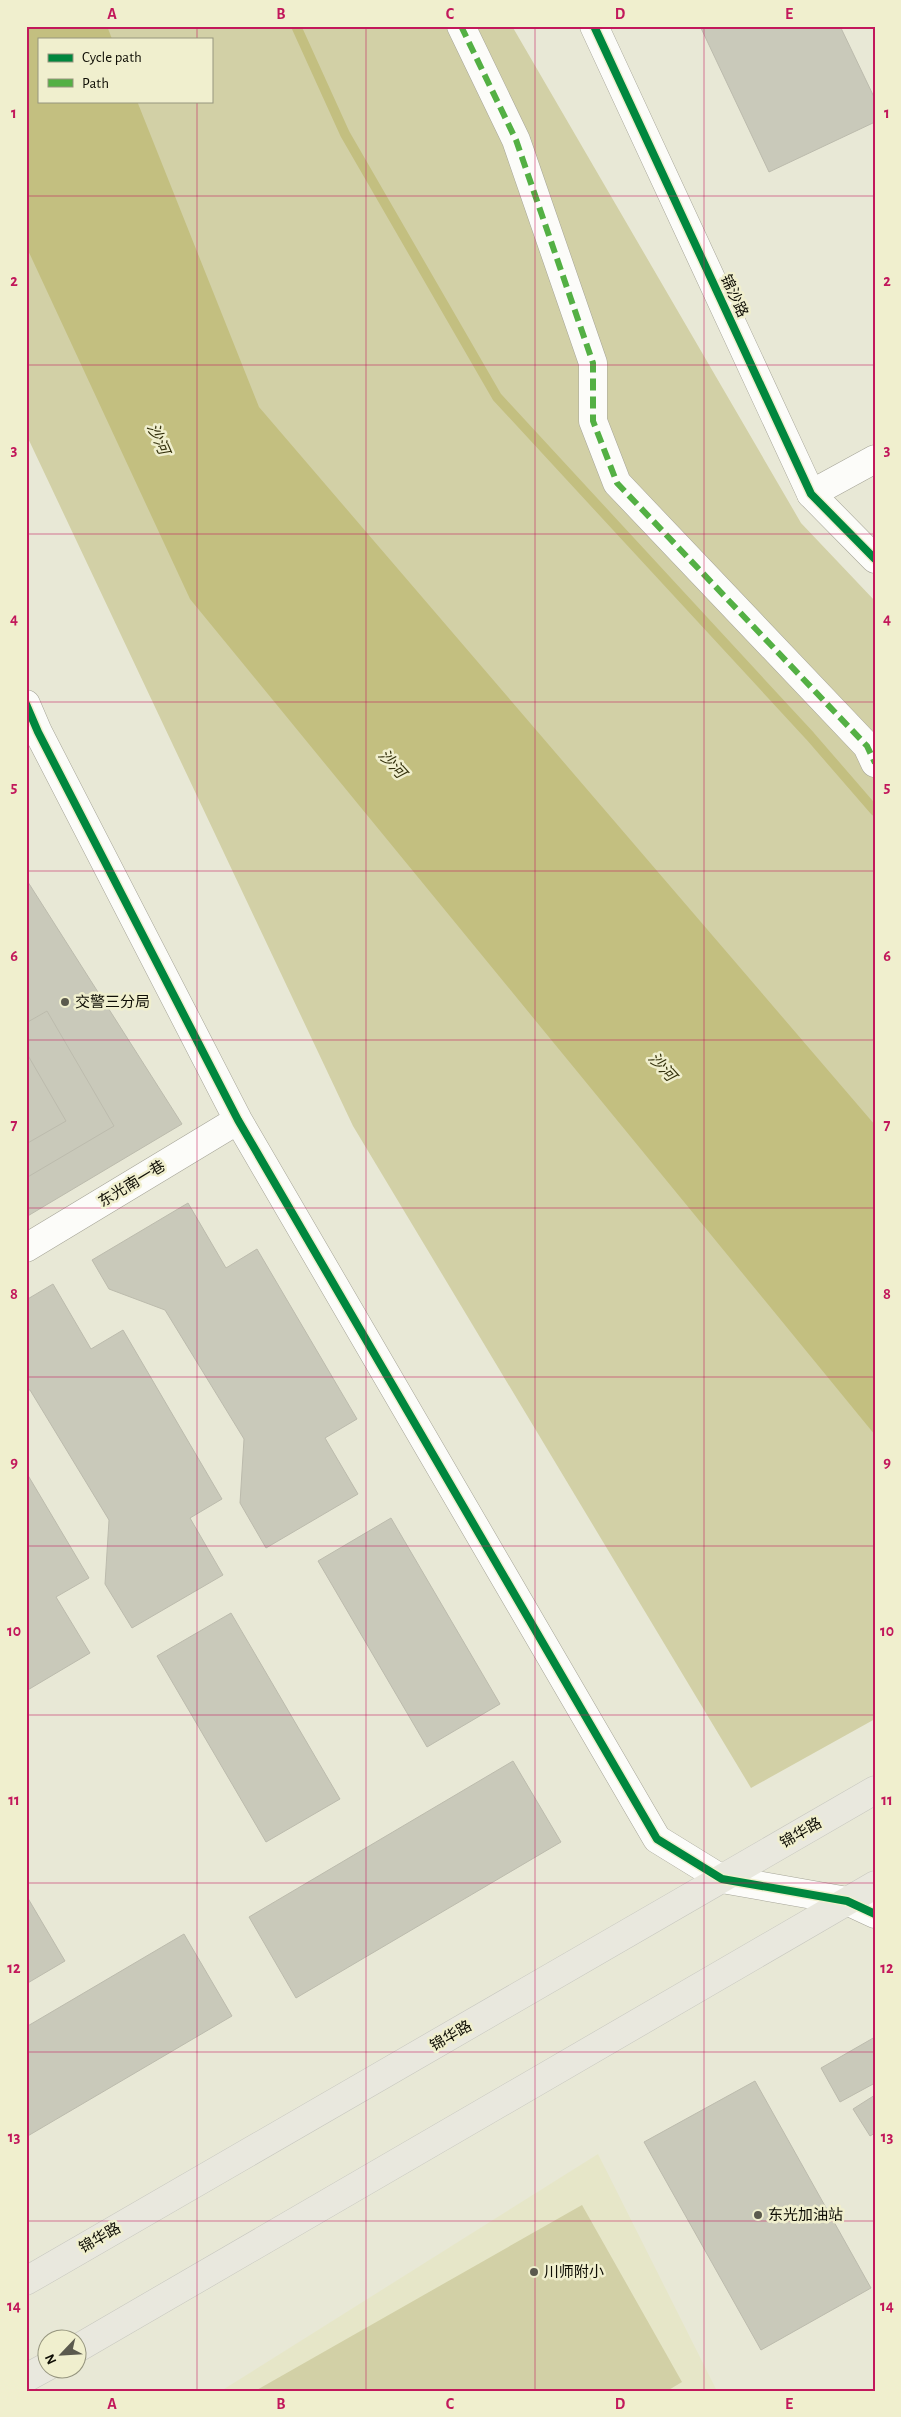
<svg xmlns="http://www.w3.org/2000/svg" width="901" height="2417" viewBox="0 0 901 2417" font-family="'Alegreya Sans','Noto Sans SC',sans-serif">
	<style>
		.built { fill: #e6e6c8 }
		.green { fill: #d2d0a6; fill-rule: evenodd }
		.water { fill: #c3bf80 }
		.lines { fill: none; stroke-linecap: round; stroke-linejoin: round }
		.stream { stroke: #c3bf80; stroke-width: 10 }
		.building { fill: #c9c9ba; stroke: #bcbbad }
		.pedestrian-casing { stroke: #a5a497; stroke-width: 29 }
		.minor-casing { stroke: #a5a497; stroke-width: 29 }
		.tertiary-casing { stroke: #a5a497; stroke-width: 29 }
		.primary-casing { stroke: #c7c7bf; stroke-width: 29 }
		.pedestrian { stroke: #fcfcf9; stroke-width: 28 }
		.minor { stroke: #fcfcf9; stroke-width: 28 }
		.tertiary { stroke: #fcfcf9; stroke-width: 28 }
		.primary { stroke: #e9e8de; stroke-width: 28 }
		.quiet { stroke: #54b044; stroke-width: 6; stroke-dasharray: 12 6; stroke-linecap: butt }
		.cycleway-casing { stroke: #f0efce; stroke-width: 11 }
		.cycleway { stroke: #00873e; stroke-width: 8 }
		.grid { fill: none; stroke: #c2185b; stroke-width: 1; stroke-opacity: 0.55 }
		.poi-dot { fill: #5b5a4e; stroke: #f0efce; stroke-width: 2 }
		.labels { text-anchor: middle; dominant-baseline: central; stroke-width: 5; stroke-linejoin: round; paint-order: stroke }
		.street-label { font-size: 15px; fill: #0f0e05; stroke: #f0efce }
		.poi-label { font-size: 15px; fill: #0f0e05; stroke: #f0efce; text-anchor: start }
		.water-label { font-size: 16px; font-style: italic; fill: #34310c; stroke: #f0efce }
		.neatline { fill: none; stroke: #c2185b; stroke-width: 2 }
		.grid-label { font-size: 16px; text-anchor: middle; font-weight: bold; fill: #c2185b }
	</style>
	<rect width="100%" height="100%" fill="#e8e8d6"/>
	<path class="built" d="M598 2154 717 2391H221Z"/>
	<path class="green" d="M26 26H512L801 523 875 601V1719L751 1788 353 1126 26 434ZM39 39H211V101H39Z
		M582 2205 682 2382 667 2391H255Z"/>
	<path class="water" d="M26 26H107L112 39H39V101H137L259 407 875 1125V1435L190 599 26 246Z"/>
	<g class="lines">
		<path class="stream" d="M296 26 345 134 497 397 810 736 875 811"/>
	</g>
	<path class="building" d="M700 26H840L875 99V122L769 172Z
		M26 879 182 1124 26 1217Z
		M47 1011 114 1126 26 1178V1144L66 1121 26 1052V1023Z
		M188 1203 226 1268 257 1249 357 1419 325 1438 358 1494 266 1548 240 1503 244 1439 165 1310 109 1289 92 1260Z
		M53 1284 91 1349 123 1330 222 1499 190 1518 223 1575 132 1628 105 1584 109 1520 30 1390 26 1389V1300Z
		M26 1472 89 1578 56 1597 90 1653 26 1691Z
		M391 1518 500 1704 427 1747 318 1561Z
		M231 1613 340 1799 266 1842 157 1656Z
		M513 1761 561 1842 296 1998 249 1917Z
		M26 1895 65 1961 26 1984Z
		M184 1934 232 2016 26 2137V2027Z
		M875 2037V2083L840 2102 821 2068Z
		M755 2081 871 2288 761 2350 644 2142Z
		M875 2095V2133L870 2136 853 2109Z"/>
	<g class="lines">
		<defs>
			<path id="pedestrian" d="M461 26 516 140 593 363V421L617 483 867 746 875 763"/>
			<path id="minor" d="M594 26 811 494 875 559
				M26 704 38 732 238 1120 657 1839 722 1879 847 1901 875 1914
				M26 1248 238 1120"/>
			<path id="tertiary" d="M811 494 875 459"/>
			<path id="primary" d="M26 2281 875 1790
				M78 2348 875 1885
				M26 2378 48 2366"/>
		</defs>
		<use href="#pedestrian" class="pedestrian-casing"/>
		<use href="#minor" class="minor-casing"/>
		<use href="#tertiary" class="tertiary-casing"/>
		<use href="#primary" class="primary-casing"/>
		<use href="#pedestrian" class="pedestrian"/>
		<use href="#minor" class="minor"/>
		<use href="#tertiary" class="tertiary"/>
		<use href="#primary" class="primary"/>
		<path class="quiet" d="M461 26 516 140 593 363V421L617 483 867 746 875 763"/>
		<defs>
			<path id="cycleway" d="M594 26 811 494 875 559
				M26 704 38 732 238 1120 657 1839 722 1879 847 1901 875 1914"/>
		</defs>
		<use href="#cycleway" class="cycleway-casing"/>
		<use href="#cycleway" class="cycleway"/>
	</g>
	<path class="grid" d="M197 26V39M366 26V2391M535 26V2391M704 26V2391M197 101V2391M26 196H875M26 365H875M26 534H875M26 702H875M26 871H875M26 1040H875M26 1208H875M26 1377H875M26 1546H875M26 1715H875M26 1883H875M26 2052H875M26 2221H875"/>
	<g class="poi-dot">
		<circle cx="65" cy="1002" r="5"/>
		<circle cx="758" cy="2215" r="5"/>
		<circle cx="534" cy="2272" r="5"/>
	</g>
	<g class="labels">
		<g class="street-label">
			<text transform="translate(734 296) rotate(65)">锦沙路</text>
			<text transform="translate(132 1184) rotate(-31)">东光南一巷</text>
			<text transform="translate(801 1833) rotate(-30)">锦华路</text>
			<text transform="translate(451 2036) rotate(-30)">锦华路</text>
			<text transform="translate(100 2238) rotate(-30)">锦华路</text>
		</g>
		<g class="poi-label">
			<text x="75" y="1002">交警三分局</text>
			<text x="768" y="2215">东光加油站</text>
			<text x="544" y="2272">川师附小</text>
		</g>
		<g class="water-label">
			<text transform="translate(158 439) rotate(66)">沙河</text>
			<text transform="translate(392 764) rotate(48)">沙河</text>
			<text transform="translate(662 1067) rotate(48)">沙河</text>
		</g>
	</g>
	<rect width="901" height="2417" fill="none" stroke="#f0efce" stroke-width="55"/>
	<rect x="38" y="38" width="175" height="65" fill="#f0efce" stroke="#96957e"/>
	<rect x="48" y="54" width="25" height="8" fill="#00873e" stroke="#96957e"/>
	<text x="82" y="62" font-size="15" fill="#0f0e05">Cycle path</text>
	<rect x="48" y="79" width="25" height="8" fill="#54b044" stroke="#96957e"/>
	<text x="82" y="88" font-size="15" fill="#0f0e05">Path</text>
	<g transform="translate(62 2354) rotate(245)"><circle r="24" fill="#f0efce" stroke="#96957e"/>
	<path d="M0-4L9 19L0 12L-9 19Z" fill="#5b5a4e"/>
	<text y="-8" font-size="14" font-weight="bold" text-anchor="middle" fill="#0f0e05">N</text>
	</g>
	<rect x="28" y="28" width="846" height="2362" class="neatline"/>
	<g class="grid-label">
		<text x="112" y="19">A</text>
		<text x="281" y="19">B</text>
		<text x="450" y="19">C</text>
		<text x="620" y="19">D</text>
		<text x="789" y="19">E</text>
		<text x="14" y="118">1</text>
		<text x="887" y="118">1</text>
		<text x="14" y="286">2</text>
		<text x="887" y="286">2</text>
		<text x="14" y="455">3</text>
		<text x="887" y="455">3</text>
		<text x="14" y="624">4</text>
		<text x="887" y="624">4</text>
		<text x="14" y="792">5</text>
		<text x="887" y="792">5</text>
		<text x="14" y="961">6</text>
		<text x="887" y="961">6</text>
		<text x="14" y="1130">7</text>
		<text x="887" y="1130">7</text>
		<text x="14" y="1299">8</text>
		<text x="887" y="1299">8</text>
		<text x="14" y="1467">9</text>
		<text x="887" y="1467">9</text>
		<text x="14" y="1636">10</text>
		<text x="887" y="1636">10</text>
		<text x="14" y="1805">11</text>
		<text x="887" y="1805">11</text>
		<text x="14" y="1973">12</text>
		<text x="887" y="1973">12</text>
		<text x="14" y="2142">13</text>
		<text x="887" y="2142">13</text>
		<text x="14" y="2311">14</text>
		<text x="887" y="2311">14</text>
		<text x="112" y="2409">A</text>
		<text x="281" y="2409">B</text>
		<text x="450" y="2409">C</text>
		<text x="620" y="2409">D</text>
		<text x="789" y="2409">E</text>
	</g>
</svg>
